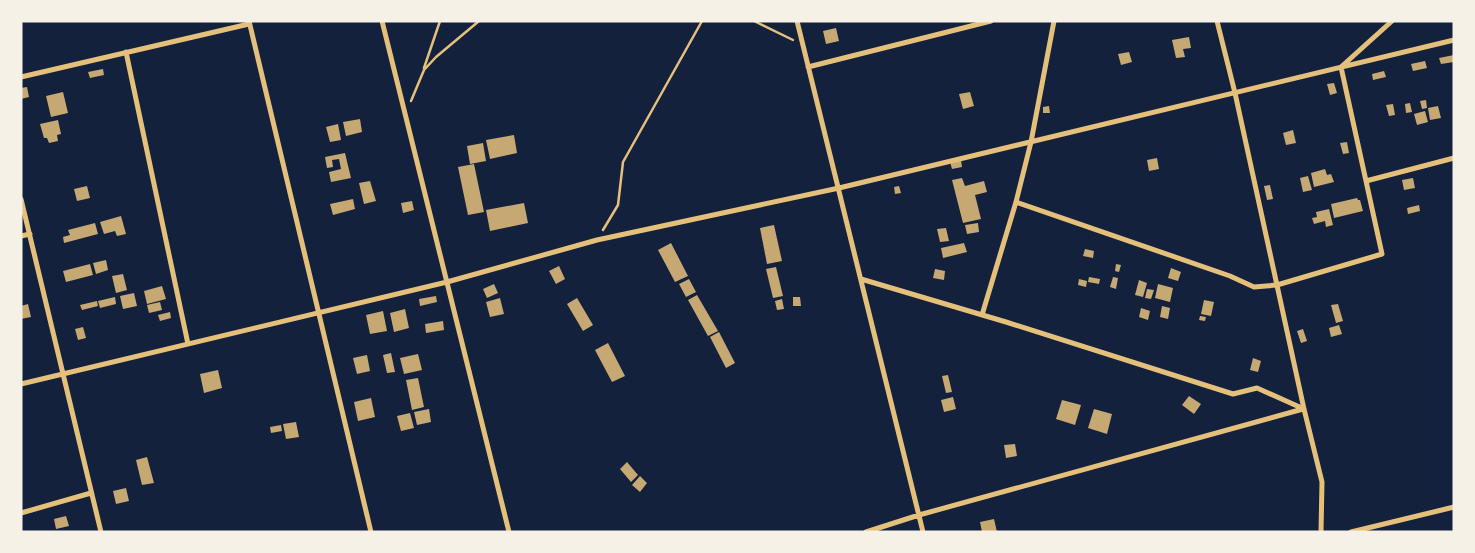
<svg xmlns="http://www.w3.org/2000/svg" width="1475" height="553" viewBox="0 0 1475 553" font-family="Ubuntu,sans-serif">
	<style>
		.building { fill: #c6a872 }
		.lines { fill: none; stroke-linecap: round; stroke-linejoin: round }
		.path { stroke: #e5c07b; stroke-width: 2.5 }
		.minor { stroke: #e5c07b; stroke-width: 5 }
	</style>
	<rect width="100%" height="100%" fill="#14213d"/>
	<path class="building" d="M836 28 839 41 826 44 823 31Z
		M1189 37 1191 48 1183 49 1185 57 1176 58 1172 40Z
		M1129 52 1132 62 1121 65 1118 54Z
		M1454 55V62L1441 64 1439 58Z
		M1425 61 1427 68 1413 71 1411 64Z
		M103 69 104 75 90 78 88 72Z
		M1384 71 1386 77 1373 80 1372 74Z
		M1334 83 1337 93 1330 95 1327 84Z
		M27 87 29 97 21 99V88Z
		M63 92 68 113 51 117 46 96Z
		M970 92 974 106 963 109 959 94Z
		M1426 100 1427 108 1422 109 1420 101Z
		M1410 103 1412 112 1406 113 1405 104Z
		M1393 104 1395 115 1389 116 1386 105Z
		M1049 106 1050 113H1043V107Z
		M1438 106 1441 118 1430 120 1428 108Z
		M1425 111 1428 122 1417 125 1414 114Z
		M360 119 362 132 346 136 343 122Z
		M58 120 61 134 57 135 58 141 49 143 47 138H44L40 124Z
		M338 124 341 140 330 142 326 127Z
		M1293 130 1296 143 1286 145 1283 133Z
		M514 135 517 153 490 159 486 140Z
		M1347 142 1349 153 1343 154 1340 143Z
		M483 143 486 161 470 164 467 146Z
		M345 153 351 178 331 182 329 172 341 169 339 159 332 160 333 167 327 168 325 157Z
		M1157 158 1159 169 1149 171 1147 160Z
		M961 160 962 167 952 169 950 162Z
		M474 164 484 212 468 215 458 167Z
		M1325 169 1327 175 1331 174 1334 182 1314 187 1311 173Z
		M1308 176 1312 190 1303 192 1300 178Z
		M962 178 965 186 984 181 987 192 975 195 981 219 963 223 952 180Z
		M1413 178 1415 188 1404 190 1402 180Z
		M370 181 376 201 364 204 359 183Z
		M1270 185 1273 199 1267 200 1264 186Z
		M87 186 90 198 77 201 74 189Z
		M899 186 901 193 895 194 894 187Z
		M1357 198 1358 200H1360L1363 211 1334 218 1331 204Z
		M353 199 355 209 333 215 330 204Z
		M412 201 414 210 403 213 401 203Z
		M524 203 528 223 490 231 486 210Z
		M1419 205 1420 211 1408 214 1407 208Z
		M1329 209 1333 225 1326 227 1325 221 1314 224 1312 218 1317 217 1316 212Z
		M121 216 126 234 117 236 115 231 104 234 100 222Z
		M95 223 98 234 64 243 63 237 70 235 68 230Z
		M978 223 979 232 967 234 965 225Z
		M774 225 782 261 767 264 760 228Z
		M946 228 949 241 940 242 937 229Z
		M671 243 688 276 675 282 658 250Z
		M964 243 967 252 943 258 941 248Z
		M1085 249 1094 251 1093 258 1083 256Z
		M106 260 108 270 96 274 93 263Z
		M90 264 93 275 66 282 63 271Z
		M1116 264 1121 265 1119 272 1115 271Z
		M559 266 565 279 556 284 549 271Z
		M776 267 783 296 773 298 766 269Z
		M1171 268 1181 272 1178 281 1168 278Z
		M935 269 945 271 944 280 933 278Z
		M123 274 127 290 116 293 112 276Z
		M1089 277 1100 279 1099 284 1088 282Z
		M1113 277 1118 278 1116 289 1110 287Z
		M689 279 696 292 686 297 679 284Z
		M1079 279 1087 281 1086 287 1078 285Z
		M1139 280 1147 283 1143 297 1135 295Z
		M494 284 498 293 487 298 483 289Z
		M1158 284 1173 288 1170 302 1155 298Z
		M162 286 166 299 147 304 144 291Z
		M1147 289 1154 290 1151 299 1145 298Z
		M134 293 137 306 123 309 120 296Z
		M697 295 718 331 708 336 688 300Z
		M436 296 437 302 420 306 419 299Z
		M115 297 116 304 100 308 98 301Z
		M793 297H800L801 306H793Z
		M500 298 504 314 490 317 486 302Z
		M577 298 593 325 583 331 567 304Z
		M782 299 784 309 777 310 775 301Z
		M1204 300 1214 302 1211 316 1201 314Z
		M97 301 98 306 82 310 80 305Z
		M160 302 162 310 149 313 147 305Z
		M28 304 31 317 21 319V306Z
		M1338 304 1343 321 1336 323 1331 305Z
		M1162 306 1170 308 1168 319 1160 317Z
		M1141 308 1150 311 1148 320 1139 317Z
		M405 309 409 328 394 332 390 313Z
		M383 311 387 331 370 334 366 315Z
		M170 312 171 318 160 321 158 315Z
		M1200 316 1206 317 1205 321 1199 320Z
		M443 321 444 330 426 333 425 324Z
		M1339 325 1342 334 1331 337 1329 328Z
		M83 327 86 338 78 340 75 329Z
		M1303 329 1307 341 1301 343 1297 331Z
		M719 332 735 363 726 368 710 337Z
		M608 343 625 376 612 382 595 350Z
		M391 353 395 372 387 373 383 355Z
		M418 354 422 370 404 374 400 358Z
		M367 355 370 371 357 374 353 358Z
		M1253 358 1261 361 1258 372 1250 370Z
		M218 370 222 388 204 393 200 374Z
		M948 375 952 392 946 393 942 376Z
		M418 378 424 407 412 410 406 380Z
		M1189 396 1201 404 1194 414 1182 405Z
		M953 397 956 409 944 412 941 400Z
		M371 398 375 417 358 421 354 402Z
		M1062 400 1081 405 1075 425 1056 419Z
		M429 409 431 422 417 425 414 412Z
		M1094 409 1112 414 1107 434 1088 428Z
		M410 413 414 428 401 431 397 416Z
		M296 422 299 437 286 439 283 424Z
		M281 425 282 431 271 433 270 427Z
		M1015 444 1017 456 1006 458 1004 445Z
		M147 457 154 483 142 485 136 460Z
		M627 462 638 475 631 482 620 469Z
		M640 476 647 483 640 492 632 485Z
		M126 488 129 501 116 504 113 491Z
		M66 516 69 526 56 529 54 519Z
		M994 519 997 532H982L980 522Z"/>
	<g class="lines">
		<path class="path" d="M754 21 793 40
			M424 68 440 21
			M411 101 424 70 436 57 479 21
			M603 230 618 205 623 162 702 21"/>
		<path class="minor" d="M249 21 371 532
			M382 21 509 532
			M797 21 923 532
			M1217 21 1235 93 1304 409 1322 482 1321 532
			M126 52 188 344
			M808 67 991 21
			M21 77 249 24
			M1366 181 1454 158
			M21 199 101 532
			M1016 202 1230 276 1254 287 1277 285 1382 254 1341 67 1392 21
			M21 236 30 234
			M861 279 1006 322 1233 394 1257 388 1304 409
			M982 315 1016 202 1031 142 1054 21
			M21 384 447 282 597 240 839 188 1454 40
			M21 513 91 493
			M866 532 919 515 1303 409
			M1351 532 1454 507"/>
	</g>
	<rect width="1475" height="553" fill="none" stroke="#f6f1e7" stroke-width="45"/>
</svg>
